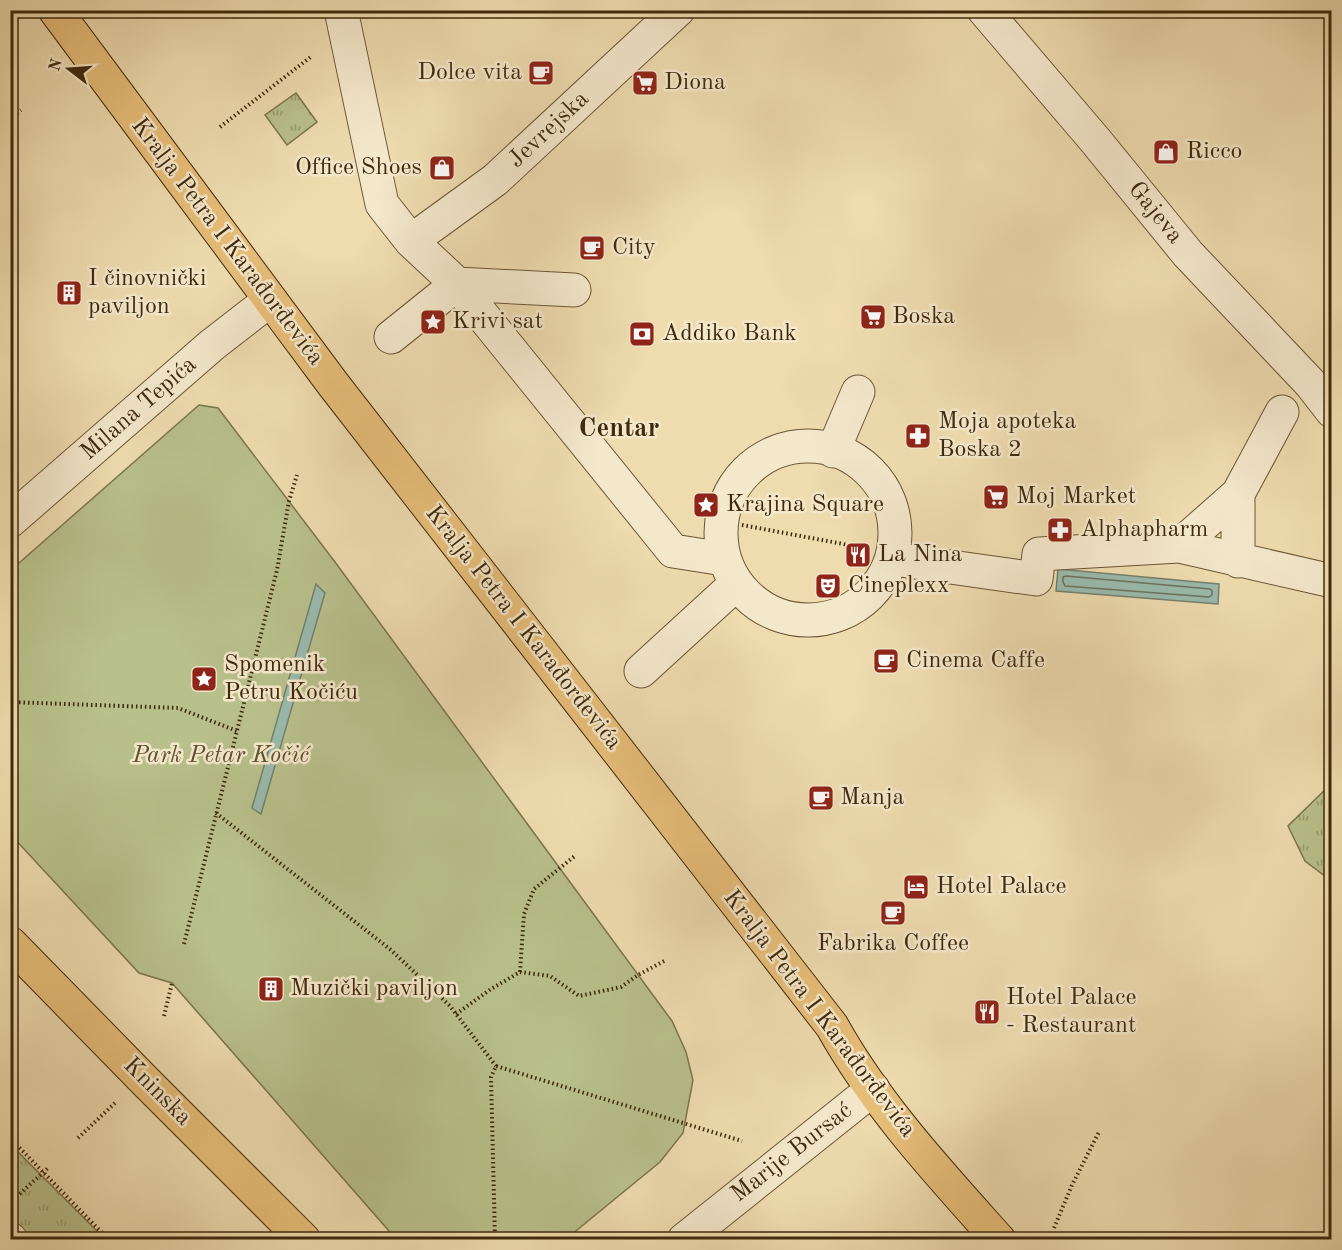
<svg xmlns="http://www.w3.org/2000/svg" width="1342" height="1250" viewBox="0 0 1342 1250" font-family="'Old Standard TT',serif">
	<style>
		.grass { fill: url(#grass-tufts); stroke: #7c754c; stroke-width: 1.5 }
		.park { fill: #b8c08b; stroke: #7c754c; stroke-width: 1.5 }
		.water { fill: #99bbae; stroke: #75816d; stroke-width: 1.5 }
		.lines { fill: none; stroke-linecap: round; stroke-linejoin: round }
		.shore { stroke: #6c725d; stroke-width: 1.5 }
		.minor-casing { stroke: #6b5635; stroke-width: 35 }
		.major-casing { stroke: #3f2a0c; stroke-width: 35 }
		.path { stroke: #3f2a0c; stroke-width: 4; stroke-dasharray: 1.5 3; stroke-linecap: butt }
		.minor { stroke: #f4e8cb; stroke-width: 33 }
		.major { stroke: #e7be78; stroke-width: 33 }
		.labels { text-anchor: middle; dominant-baseline: central; stroke-width: 5; stroke-linejoin: round; paint-order: stroke }
		.poi-label { font-size: 24px; fill: #3f2a0c; stroke: #f4e8cb; text-anchor: start }
		.street-label { font-size: 24px; fill: #3f2a0c; stroke: #f4e8cb }
		.park-label { font-size: 24px; font-style: italic; fill: #5d502c; stroke: #f4e8cb }
		.quarter-label { font-size: 27px; font-weight: bold; fill: #3f2a0c; stroke: #f4e8cb }
	</style>
	<defs>
		<pattern id="grass-tufts" width="24" height="20" patternUnits="userSpaceOnUse" patternTransform="scale(1.5)"><rect width="24" height="20" fill="#b8c08b"/><path d="M3 7l-1-3M5 7V3M7 7l1-3M15 17l-1-3M17 17v-4M19 17l1-3" fill="none" stroke="#979c70"/></pattern>
	</defs>
	<rect width="100%" height="100%" fill="#eedcaf"/>
	<filter id="stains"><feTurbulence type="fractalNoise" baseFrequency=".00333" numOctaves="4"/><feColorMatrix values="0 0 0 0 .2 0 0 0 0 .09 0 0 0 0 .02 0 0 0 .5 -.17"/></filter>
	<radialGradient id="worn" r=".72"><stop offset=".6" stop-color="#630" stop-opacity="0"/><stop offset="1" stop-color="#630" stop-opacity=".3"/></radialGradient>
	<path class="grass" d="M296 93 317 122 287 145 265 115Z
		M1331 784V888L1326 877 1305 861 1288 826Z
		M10 1144 105 1239H31L11 1218Z"/>
	<path class="park" d="M199 405 218 408 335 562 672 1021 686 1052 693 1080 683 1133 660 1162 566 1239H396L172 983 139 973 11 835V570Z"/>
	<path class="water" d="M1058 569 1219 584 1218 604 1056 591Z
		M316 584 325 593 261 814 252 808Z"/>
	<g class="lines">
		<path class="shore" d="M1066 576 1210 589 1212 591V595L1209 597 1065 586 1063 582V577Z"/>
		<defs>
			<path id="minor" d="M341 10 382 204 411 241 457 284 673 551 724 559
				M984 10 1095 140 1188 254 1311 384 1332 411
				M411 241 495 180 678 10
				M391 337 457 284 574 290
				M721 533a87 87 0 1 1 174 0a87 87 0 1 1-174 0Z
				M833 451 858 392
				M10 521 212 345 270 300
				M1179 546 1238 494
				M894 559 1036 579 1039 554 1179 546 1332 581
				M1238 561V494L1282 412
				M641 671 736 584
				M10 1239 11 1240
				M684 1240 873 1089"/>
			<path id="major" d="M55 10 333 384 832 1026C876 1105 939 1173 999 1240
				M10 943 146 1082 304 1240"/>
		</defs>
		<use href="#minor" class="minor-casing"/>
		<use href="#major" class="major-casing"/>
		<path class="path" d="M10 119 21 110
			M220 127 312 56
			M742 525 859 547
			M10 702 178 708 237 731
			M216 813 391 950 450 1006 496 1066
			M184 944 277 570 289 501 297 475
			M520 972 524 914 534 889 576 855
			M456 1014 491 989 520 972 550 976 579 996 621 987 638 975 666 960
			M164 1016 172 983
			M10 1138 109 1240
			M78 1138 115 1103
			M13 1200 48 1168
			M1054 1228 1072 1185 1099 1132
			M495 1240 491 1077 496 1066 742 1141"/>
		<use href="#minor" class="minor"/>
		<use href="#major" class="major"/>
	</g>
	<defs>
		<symbol id="cafe-square" viewBox="-11 -11 22 22"><rect x="-9" y="-9" width="18" height="18" rx="4" fill="#8f2418" stroke="#f4e8cb"/><path d="M-5.5-4.5H6V0H3Q3 3.5 0 3.5H-2.5Q-5.5 3.5-5.5 0ZM3-3.2v2h1.7v-2ZM-6 4.5H4V6H-6Z" fill="#fff"/></symbol>
		<symbol id="supermarket-square" viewBox="-11 -11 22 22"><rect x="-9" y="-9" width="18" height="18" rx="4" fill="#8f2418" stroke="#f4e8cb"/><path d="M-6-5.5h2.5l.6 2H6L4.5 2H-2.5L-4.4-4H-6ZM-1.5 3.2a1.3 1.3 0 1 0 .1 0ZM3 3.2a1.3 1.3 0 1 0 .1 0Z" fill="#fff"/></symbol>
		<symbol id="shop-square" viewBox="-11 -11 22 22"><rect x="-9" y="-9" width="18" height="18" rx="4" fill="#8f2418" stroke="#f4e8cb"/><path d="M-5-2.5h2.3a2.7 3.5 0 0 1 5.4 0H5L5.5 6h-11ZM-1.5-2.5h3a1.5 2.3 0 0 0-3 0Z" fill="#fff"/></symbol>
		<symbol id="building-square" viewBox="-11 -11 22 22"><rect x="-9" y="-9" width="18" height="18" rx="4" fill="#8f2418" stroke="#f4e8cb"/><path d="M-4-6H4V6H1V3H-1V6H-4ZM-2.5-4.3h1.7v1.8h-1.7ZM.8-4.3h1.7v1.8H.8ZM-2.5-1h1.7V.8h-1.7ZM.8-1h1.7V.8H.8Z" fill="#fff"/></symbol>
		<symbol id="sight-square" viewBox="-11 -11 22 22"><rect x="-9" y="-9" width="18" height="18" rx="4" fill="#8f2418" stroke="#f4e8cb"/><path d="M0-6L1.8-2.2L6-1.7L2.9 1.2L3.7 5.4L0 3.3L-3.7 5.4L-2.9 1.2L-6-1.7L-1.8-2.2Z" fill="#fff"/></symbol>
		<symbol id="bank-square" viewBox="-11 -11 22 22"><rect x="-9" y="-9" width="18" height="18" rx="4" fill="#8f2418" stroke="#f4e8cb"/><path d="M-6-4H6V4H-6ZM0-2.3a2.3 2.3 0 1 0 0 4.6a2.3 2.3 0 1 0 0-4.6Z" fill="#fff"/></symbol>
		<symbol id="pharmacy-square" viewBox="-11 -11 22 22"><rect x="-9" y="-9" width="18" height="18" rx="4" fill="#8f2418" stroke="#f4e8cb"/><path d="M-2-6h4v4h4v4h-4v4h-4v-4h-4v-4h4Z" fill="#fff"/></symbol>
		<symbol id="restaurant-square" viewBox="-11 -11 22 22"><rect x="-9" y="-9" width="18" height="18" rx="4" fill="#8f2418" stroke="#f4e8cb"/><path d="M-5-6h1v4h1v-4h1v4h1v-4h1v5L-1.5 .5V6h-2V.5L-5-1ZM5-6V6H3V1.5H1.5Q1.5-4 5-6Z" fill="#fff"/></symbol>
		<symbol id="theatre-square" viewBox="-11 -11 22 22"><rect x="-9" y="-9" width="18" height="18" rx="4" fill="#8f2418" stroke="#f4e8cb"/><path d="M-5-5.5Q0-4 5-5.5V0Q5 5 0 6Q-5 5-5 0ZM-3.3-2.5H-1v1.5H-3.3ZM1-2.5H3.3v1.5H1ZM-2.8 1Q0 5.5 2.8 1Z" fill="#fff"/></symbol>
		<symbol id="hotel-square" viewBox="-11 -11 22 22"><rect x="-9" y="-9" width="18" height="18" rx="4" fill="#8f2418" stroke="#f4e8cb"/><path d="M-6-4.5h1.5V1H6V5H4.5V3h-9V5H-6ZM-4 0a1.8 1.8 0 1 1 3.6 0ZM.5 0V-2.5h3Q6-2.5 6 0Z" fill="#fff"/></symbol>
	</defs>
	<g fill-rule="evenodd">
		<use href="#cafe-square" x="526" y="58" width="30" height="30"/>
		<use href="#supermarket-square" x="630" y="68" width="30" height="30"/>
		<use href="#shop-square" x="1151" y="137" width="30" height="30"/>
		<use href="#shop-square" x="427" y="153" width="30" height="30"/>
		<use href="#cafe-square" x="577" y="233" width="30" height="30"/>
		<use href="#building-square" x="54" y="278" width="30" height="30"/>
		<use href="#supermarket-square" x="858" y="302" width="30" height="30"/>
		<use href="#sight-square" x="418" y="307" width="30" height="30"/>
		<use href="#bank-square" x="627" y="319" width="30" height="30"/>
		<use href="#pharmacy-square" x="903" y="421" width="30" height="30"/>
		<use href="#supermarket-square" x="981" y="482" width="30" height="30"/>
		<use href="#sight-square" x="691" y="490" width="30" height="30"/>
		<use href="#pharmacy-square" x="1045" y="515" width="30" height="30"/>
		<use href="#restaurant-square" x="843" y="540" width="30" height="30"/>
		<use href="#theatre-square" x="813" y="571" width="30" height="30"/>
		<use href="#cafe-square" x="871" y="646" width="30" height="30"/>
		<use href="#sight-square" x="189" y="664" width="30" height="30"/>
		<use href="#cafe-square" x="806" y="783" width="30" height="30"/>
		<use href="#hotel-square" x="901" y="872" width="30" height="30"/>
		<use href="#cafe-square" x="878" y="898" width="30" height="30"/>
		<use href="#building-square" x="256" y="974" width="30" height="30"/>
		<use href="#restaurant-square" x="972" y="997" width="30" height="30"/>
	</g>
	<g class="labels">
		<g class="poi-label">
			<text x="522" y="73" text-anchor="end">Dolce vita</text>
			<text x="664" y="83">Diona</text>
			<text x="1186" y="152">Ricco</text>
			<text x="422" y="168" text-anchor="end">Office Shoes</text>
			<text x="612" y="248">City</text>
			<text x="88" y="279">I činovnički<tspan x="88" dy="28">paviljon</tspan></text>
			<text x="892" y="317">Boska</text>
			<text x="452" y="322">Krivi sat</text>
			<text x="662" y="334">Addiko Bank</text>
			<text x="938" y="422">Moja apoteka<tspan x="938" dy="28">Boska 2</tspan></text>
			<text x="1016" y="497">Moj Market</text>
			<text x="726" y="505">Krajina Square</text>
			<text x="1080" y="530">Alphapharm</text>
			<text x="878" y="555">La Nina</text>
			<text x="848" y="586">Cineplexx</text>
			<text x="906" y="661">Cinema Caffe</text>
			<text x="224" y="665">Spomenik<tspan x="224" dy="28">Petru Kočiću</tspan></text>
			<text x="840" y="798">Manja</text>
			<text x="936" y="887">Hotel Palace</text>
			<text x="893" y="944" text-anchor="middle">Fabrika Coffee</text>
			<text x="290" y="989">Muzički paviljon</text>
			<text x="1006" y="998">Hotel Palace<tspan x="1006" dy="28">- Restaurant</tspan></text>
		</g>
		<g class="street-label">
			<text transform="translate(549 130) rotate(-43)">Jevrejska</text>
			<text transform="translate(1155 213) rotate(51)">Gajeva</text>
			<text transform="translate(227 242) rotate(53)">Kralja Petra I Karađorđevića</text>
			<text transform="translate(139 409) rotate(-41)">Milana Tepića</text>
			<text transform="translate(523 628) rotate(52)">Kralja Petra I Karađorđevića</text>
			<text transform="translate(819 1014) rotate(53)">Kralja Petra I Karađorđevića</text>
			<text transform="translate(157 1092) rotate(45)">Kninska</text>
			<text transform="translate(792 1153) rotate(-38)">Marije Bursać</text>
		</g>
		<g class="park-label">
			<text x="221" y="756">Park Petar Kočić</text>
		</g>
		<g class="quarter-label">
			<text x="619" y="428">Centar</text>
		</g>
	</g>
	<rect width="1342" height="1250" fill="none" stroke="#eedcaf" stroke-width="36"/>
	<rect x="12" y="12" width="1318" height="1226" fill="none" stroke="#3f2a0c" stroke-width="3"/>
	<rect x="18" y="18" width="1306" height="1214" fill="none" stroke="#3f2a0c" stroke-width="1.5"/>
	<g transform="translate(69 69) rotate(287)" stroke="#f4e8cb" stroke-width="4.5" paint-order="stroke">
	<path d="M0-4.5L10 22L0 15L-10 22Z" fill="#3f2a0c"/>
	<text y="-9" font-size="16" font-weight="bold" text-anchor="middle" fill="#3f2a0c">N</text>
	</g>
	<rect width="100%" height="100%" filter="url(#stains)"/>
	<rect width="100%" height="100%" fill="url(#worn)"/>
</svg>
